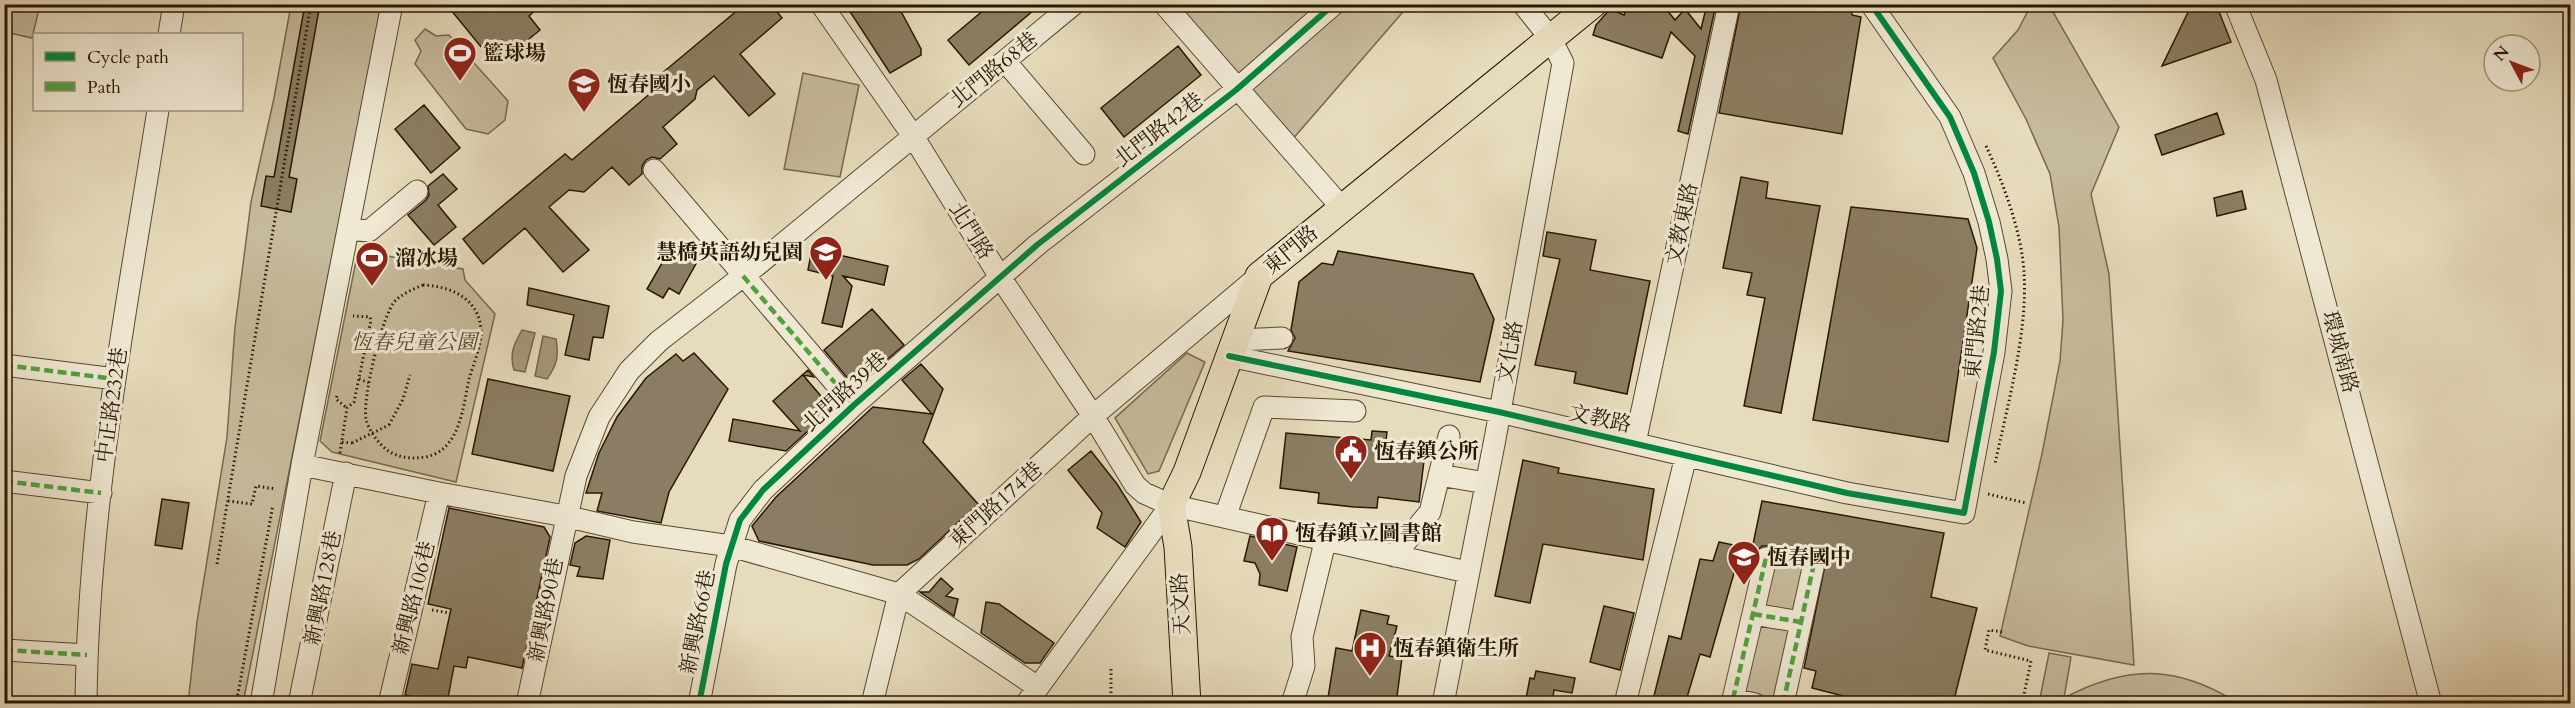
<svg xmlns="http://www.w3.org/2000/svg" width="2575" height="708" viewBox="0 0 2575 708" font-family="Cardo,'Noto Serif TC',serif">
	<style>
		.green { fill: #c6ba9c; stroke: #77694f; stroke-width: 1.5 }
		.water { fill: #a5997d; stroke: #73654c; stroke-width: 1.5 }
		.building { fill: #8b7d63; stroke: #281802; stroke-width: 1.5 }
		.lines { fill: none; stroke-linecap: round; stroke-linejoin: round }
		.minor-casing { stroke: #584930; stroke-width: 23 }
		.major-casing { stroke: #281802; stroke-width: 29 }
		.path { stroke: #281802; stroke-width: 3; stroke-dasharray: 1.5 3; stroke-linecap: butt }
		.minor { stroke: #efe8d3; stroke-width: 21 }
		.major { stroke: #e6dbbc; stroke-width: 27 }
		.path-bridge { stroke: #281802; stroke-width: 3; stroke-dasharray: 1.5 3; stroke-linecap: butt }
		.quiet { stroke: #51a13d; stroke-width: 4.5; stroke-dasharray: 9 4.5; stroke-linecap: butt }
		.cycleway-casing { stroke: #efe8d3; stroke-width: 10 }
		.cycleway { stroke: #00873e; stroke-width: 6 }
		.labels { text-anchor: middle; dominant-baseline: central; stroke-width: 6; stroke-linejoin: round; paint-order: stroke }
		.poi-label { font-size: 21px; font-weight: bold; fill: #281802; stroke: #efe8d3; text-anchor: start }
		.street-label { font-size: 21px; fill: #281802; stroke: #efe8d3 }
		.park-label { font-size: 21px; font-style: italic; fill: #574930; stroke: #efe8d3 }
	</style>
	<rect width="100%" height="100%" fill="#e6dbbc"/>
	<filter id="stains"><feTurbulence type="fractalNoise" baseFrequency=".00333" numOctaves="4"/><feColorMatrix values="0 0 0 0 .2 0 0 0 0 .09 0 0 0 0 .02 0 0 0 .5 -.17"/></filter>
	<radialGradient id="worn" r=".72"><stop offset=".6" stop-color="#630" stop-opacity="0"/><stop offset="1" stop-color="#630" stop-opacity=".3"/></radialGradient>
	<path class="green" d="M5 4 40 5 32 38 5 32Z
		M291 5H382L243 703 188 704 197 622 227 437 235 327 251 202 274 98Z
		M1175 5H1409L1291 141Z
		M2031 5H2056L2052 10 2119 127 2091 194 2109 274 2134 665 2028 646 2000 636 2042 454 2060 361 2063 320 2059 227 2050 174 2026 119 1993 58 2018 30Z
		M425 29 436 36 449 35 508 101 505 120 488 134 466 129 415 64 421 51 415 40Z
		M803 73 859 85 840 177 784 169Z
		M358 251 463 269 465 280 495 314 456 482 332 452 320 441Z
		M1187 353 1205 362 1159 471 1148 474 1115 418Z
		M1770 561 1808 567 1796 616 1760 609Z
		M1757 621 1793 628 1777 700 1742 692Z
		M2049 653 2071 657 2064 698C2128 664 2177 665 2238 703H2039Z"/>
	<path class="water" d="M522 330 535 333 525 372 514 370C509 354 514 344 522 330Z
		M543 336 556 339C559 356 557 365 547 379L535 376Z"/>
	<path class="building" d="M305 4H320L289 177 297 179 291 212 261 206 266 176 274 177Z
		M446 4H542L529 16 540 30 512 53 502 40 486 53Z
		M745 4H771L782 18 740 54 775 94 749 116 714 76 697 90 695 99 663 127 677 144 660 159 652 157 646 160 642 166V174L629 185 612 167 584 192 569 190 549 207 589 250 563 272 525 228 483 264 463 239 565 154 572 160 666 80 661 74Z
		M845 4H897L921 49V55L890 73Z
		M991 4H1041L969 65 948 40Z
		M1629 4H1662L1675 20 1685 9 1701 29 1707 4H1716L1688 134 1678 131 1695 56 1671 32 1662 58 1593 35 1596 25 1610 9 1624 15Z
		M1741 4H1851L1852 15 1861 17 1842 134 1719 113Z
		M2192 4H2216L2231 42 2162 66Z
		M1178 46 1201 75 1124 137 1101 108Z
		M424 105 460 148 431 173 395 129Z
		M2217 113 2224 134 2162 155 2155 135Z
		M443 174 457 189 438 205 456 227 434 245 408 215 426 200 429 195 428 186Z
		M1741 177 1768 182 1766 198 1820 206 1781 413 1744 406 1765 298 1747 295 1752 273 1723 268Z
		M2242 191 2246 209 2217 216 2214 198Z
		M1851 207 1968 219 1977 248 1948 442 1813 420Z
		M1547 232 1596 240 1590 270 1650 281 1627 394 1574 383 1576 372 1535 365 1560 259 1543 256Z
		M673 244 689 253 687 256 697 262 679 294 669 288 663 298 647 289Z
		M812 249 888 266 884 285 843 276 852 286 842 327 822 323 833 276 808 270Z
		M1338 251 1473 274 1494 319 1480 382 1288 351 1295 338 1291 330 1299 282 1322 263 1333 265Z
		M529 288 609 306 603 338 593 337 589 360 565 355 574 315 527 305Z
		M872 309 904 345 855 387 824 350Z
		M694 353 728 389 669 492 661 523 597 511 602 493H586L599 453 617 417 646 378 676 354 683 361Z
		M921 364 943 389 923 442 978 504 919 559 907 565H873L759 541 752 526 776 497 873 407 932 414 902 380Z
		M808 370 814 377 803 375 832 409 786 451 729 441 733 419 800 431 773 401Z
		M488 379 570 396 553 471 472 454Z
		M1372 431 1387 432 1386 440 1426 444 1419 502 1378 497 1377 508 1354 507 1318 503 1319 493 1280 488 1286 433 1371 440Z
		M1091 451 1117 484 1141 522 1125 547 1097 528 1102 513 1068 470Z
		M1523 460 1559 468 1558 473 1654 489 1643 560 1543 544 1530 603 1495 596Z
		M162 499 189 503 182 549 155 545Z
		M1762 501 1944 533 1931 597 1977 608 1953 704H1874L1812 688 1816 671 1804 668 1825 565 1815 555 1809 556 1801 564 1778 559 1775 549 1768 546H1762L1754 554H1751Z
		M449 508 544 527 550 537 522 668 468 657 466 668 454 666 447 703 405 695 412 664 438 669 451 609 428 604Z
		M586 536 610 540 603 579 577 576 580 567 570 565 575 543Z
		M1250 536 1297 547 1287 591 1259 585 1260 574 1255 563 1244 561Z
		M1719 542 1748 548 1744 570 1734 573 1710 657 1700 654 1685 704H1652L1669 636 1681 639 1700 559 1713 561Z
		M941 578 953 589 946 596 958 599 954 616 920 592H929Z
		M986 602 999 604 1054 643 1040 663H1025L981 633Z
		M1604 606 1634 613 1620 670 1590 662Z
		M1361 610 1389 616 1387 624 1397 626 1389 656 1402 658 1396 704H1327L1336 648 1352 651Z
		M1536 671 1575 678 1572 693 1554 690 1552 704H1525L1530 678 1534 679Z"/>
	<g class="lines">
		<defs>
			<path id="minor" d="M821 4 913 136 1000 277 1093 416 1135 485 1144 493 1171 505 1467 572
				M1164 4 1342 208
				M2235 4 2266 80 2431 704
				M169 34 174 4
				M1005 61 1084 154
				M654 170 854 405
				M348 229 369 231 417 191
				M1236 340 1282 338
				M1229 356 1499 412 1847 493 1964 513 1994 352 2001 291 1997 259 1989 222 1974 173 1950 117 1871 4
				M4 365 115 379
				M1635 443 1729 4
				M302 465 439 493 565 516 633 532 731 546 899 594 1036 686
				M1439 475 1486 483
				M4 481 101 493
				M1225 517 1264 407 1355 411
				M1394 556 1430 512 1449 436
				M899 594 1093 416 1259 276
				M1753 614 1801 622
				M4 650 87 655
				M1733 699 1766 558
				M86 704C88 504 127 306 158 110
				M261 704 302 465 392 4
				M299 704 346 473
				M389 704 439 493
				M527 704 576 476 599 417 629 371 659 341 756 266 1074 4
				M699 704 726 564 740 520 763 490 854 405 1037 245 1236 90 1334 4
				M872 704 899 594
				M1026 704 1171 505
				M1292 704 1304 666 1302 637 1325 542
				M1443 704 1495 439 1563 63 1551 39 1523 4
				M1625 704 1686 456
				M1732 704 1733 699 1755 704
				M1783 704 1813 568"/>
			<path id="major" d="M1187 704 1178 547 1171 505 1187 472 1259 276 1593 4"/>
		</defs>
		<use href="#minor" class="minor-casing"/>
		<use href="#major" class="major-casing"/>
		<path class="path" d="M1986 146C2003 182 2022 233 2024 273 2028 332 2007 407 1995 464
			M423 285C450 286 479 298 481 330 482 345 473 365 469 379 463 407 460 451 425 457 412 459 401 458 390 452 379 445 369 431 366 419 362 400 382 315 395 301 402 294 413 289 423 285Z
			M359 379 370 383
			M337 396 336 399 347 408
			M389 425 403 399 410 375
			M342 442 352 443
			M340 453 347 408 354 402 371 320 370 317 353 316
			M1988 494 2026 503
			M228 501 252 504 256 486 276 489
			M217 564 311 4
			M432 610 450 613
			M2002 632 1989 630 1985 650 2031 661 2022 704
			M1111 669V704
			M236 704 273 505"/>
		<use href="#minor" class="minor"/>
		<use href="#major" class="major"/>
		<path class="path-bridge" d="M352 443 389 425"/>
		<path class="quiet" d="M743 276 854 405
			M4 365 115 379
			M4 481 101 493
			M1753 614 1801 622
			M4 650 87 655
			M1733 699 1766 558
			M1732 704 1733 699 1755 704
			M1783 704 1813 568"/>
		<defs>
			<path id="cycleway" d="M1229 356 1499 412 1847 493 1964 513 1994 352 2001 291 1997 259 1989 222 1974 173 1950 117 1871 4
				M699 704 726 564 740 520 763 490 854 405 1037 245 1236 90 1334 4"/>
		</defs>
		<use href="#cycleway" class="cycleway-casing"/>
		<use href="#cycleway" class="cycleway"/>
	</g>
	<defs>
		<symbol id="stadium-pin" viewBox="-11 -11 22 30"><path d="M0 17L-7.5 6A9.5 9.5 0 1 1 7.5 6Z" fill="#8f2418" stroke="#efe8d3"/><path d="M0-5a6.5 5 0 1 0 0 10a6.5 5 0 1 0 0-10ZM-3.5-1.8h7v3.6h-7Z" fill="#fff"/></symbol>
		<symbol id="school-pin" viewBox="-11 -11 22 30"><path d="M0 17L-7.5 6A9.5 9.5 0 1 1 7.5 6Z" fill="#8f2418" stroke="#efe8d3"/><path d="M0-5L7-2L0 1L-7-2ZM-4 1L0 2.5L4 1V4Q0 6-4 4Z" fill="#fff"/></symbol>
		<symbol id="civic-pin" viewBox="-11 -11 22 30"><path d="M0 17L-7.5 6A9.5 9.5 0 1 1 7.5 6Z" fill="#8f2418" stroke="#efe8d3"/><path d="M-.6-6.5H3V-4.5H.6V-3L4-1V1h2V6H-6V1h2V-1L-.6-3ZM-1.2 2.5V6h2.4V2.5Z" fill="#fff"/></symbol>
		<symbol id="library-pin" viewBox="-11 -11 22 30"><path d="M0 17L-7.5 6A9.5 9.5 0 1 1 7.5 6Z" fill="#8f2418" stroke="#efe8d3"/><path d="M-6-4Q-3-5.5-.7-3.5V5Q-3 3-6 4ZM6-4Q3-5.5 .7-3.5V5Q3 3 6 4Z" fill="#fff"/></symbol>
		<symbol id="hospital-pin" viewBox="-11 -11 22 30"><path d="M0 17L-7.5 6A9.5 9.5 0 1 1 7.5 6Z" fill="#8f2418" stroke="#efe8d3"/><path d="M-5-5h3v3.5h4V-5h3V5h-3V1.5h-4V5h-3Z" fill="#fff"/></symbol>
	</defs>
	<g fill-rule="evenodd">
		<use href="#stadium-pin" x="441" y="34" width="38" height="52"/>
		<use href="#school-pin" x="565" y="65" width="38" height="52"/>
		<use href="#school-pin" x="807" y="233" width="38" height="52"/>
		<use href="#stadium-pin" x="353" y="239" width="38" height="52"/>
		<use href="#civic-pin" x="1332" y="432" width="38" height="52"/>
		<use href="#library-pin" x="1253" y="514" width="38" height="52"/>
		<use href="#school-pin" x="1725" y="538" width="38" height="52"/>
		<use href="#hospital-pin" x="1351" y="629" width="38" height="52"/>
	</g>
	<g class="labels">
		<g class="poi-label">
			<text x="483" y="53">籃球場</text>
			<text x="607" y="84">恆春國小</text>
			<text x="803" y="252" text-anchor="end">慧橋英語幼兒園</text>
			<text x="395" y="258">溜冰場</text>
			<text x="1374" y="451">恆春鎮公所</text>
			<text x="1295" y="533">恆春鎮立圖書館</text>
			<text x="1767" y="557">恆春國中</text>
			<text x="1393" y="648">恆春鎮衛生所</text>
		</g>
		<g class="street-label">
			<text transform="translate(994 70) rotate(-39)">北門路68巷</text>
			<text transform="translate(1159 130) rotate(-38)">北門路42巷</text>
			<text transform="translate(1682 224) rotate(-78)">文教東路</text>
			<text transform="translate(971 231) rotate(58)">北門路</text>
			<text transform="translate(1291 250) rotate(-40)">東門路</text>
			<text transform="translate(1977 332) rotate(-84)">東門路2巷</text>
			<text transform="translate(1510 352) rotate(-80)">文化路</text>
			<text transform="translate(2340 352) rotate(75)">環城南路</text>
			<text transform="translate(845 392) rotate(-42)">北門路39巷</text>
			<text transform="translate(112 405) rotate(-82)">中正路232巷</text>
			<text transform="translate(1600 419) rotate(12)">文教路</text>
			<text transform="translate(996 505) rotate(-42)">東門路174巷</text>
			<text transform="translate(323 588) rotate(-79)">新興路128巷</text>
			<text transform="translate(414 598) rotate(-76)">新興路106巷</text>
			<text transform="translate(1181 604) rotate(-93)">天文路</text>
			<text transform="translate(546 610) rotate(-79)">新興路90巷</text>
			<text transform="translate(698 622) rotate(-79)">新興路66巷</text>
		</g>
		<g class="park-label">
			<text x="414" y="342">恆春兒童公園</text>
		</g>
	</g>
	<rect width="2575" height="708" fill="none" stroke="#e6dbbc" stroke-width="24"/>
	<rect x="6" y="6" width="2563" height="696" fill="none" stroke="#281802" stroke-width="3"/>
	<rect x="12" y="12" width="2551" height="684" fill="none" stroke="#281802" stroke-width="1.5"/>
	<rect x="33" y="33" width="210" height="78" fill="#efe8d3" stroke="#9f957f" stroke-width="1.5"/>
	<rect x="45" y="52" width="30" height="9" fill="#00873e" stroke="#9f957f" stroke-width="1.5"/>
	<text x="87" y="63" font-size="18" fill="#281802">Cycle path</text>
	<rect x="45" y="82" width="30" height="9" fill="#51a13d" stroke="#9f957f" stroke-width="1.5"/>
	<text x="87" y="93" font-size="18" fill="#281802">Path</text>
	<g transform="translate(2512 63) rotate(311)"><circle r="28" fill="#efe8d3" stroke="#9f957f" stroke-width="1.5"/>
	<path d="M0-4.5L10 22L0 15L-10 22Z" fill="#8f2418"/>
	<text y="-9" font-size="16" font-weight="bold" text-anchor="middle" fill="#281802">N</text>
	</g>
	<rect width="100%" height="100%" filter="url(#stains)"/>
	<rect width="100%" height="100%" fill="url(#worn)"/>
</svg>
